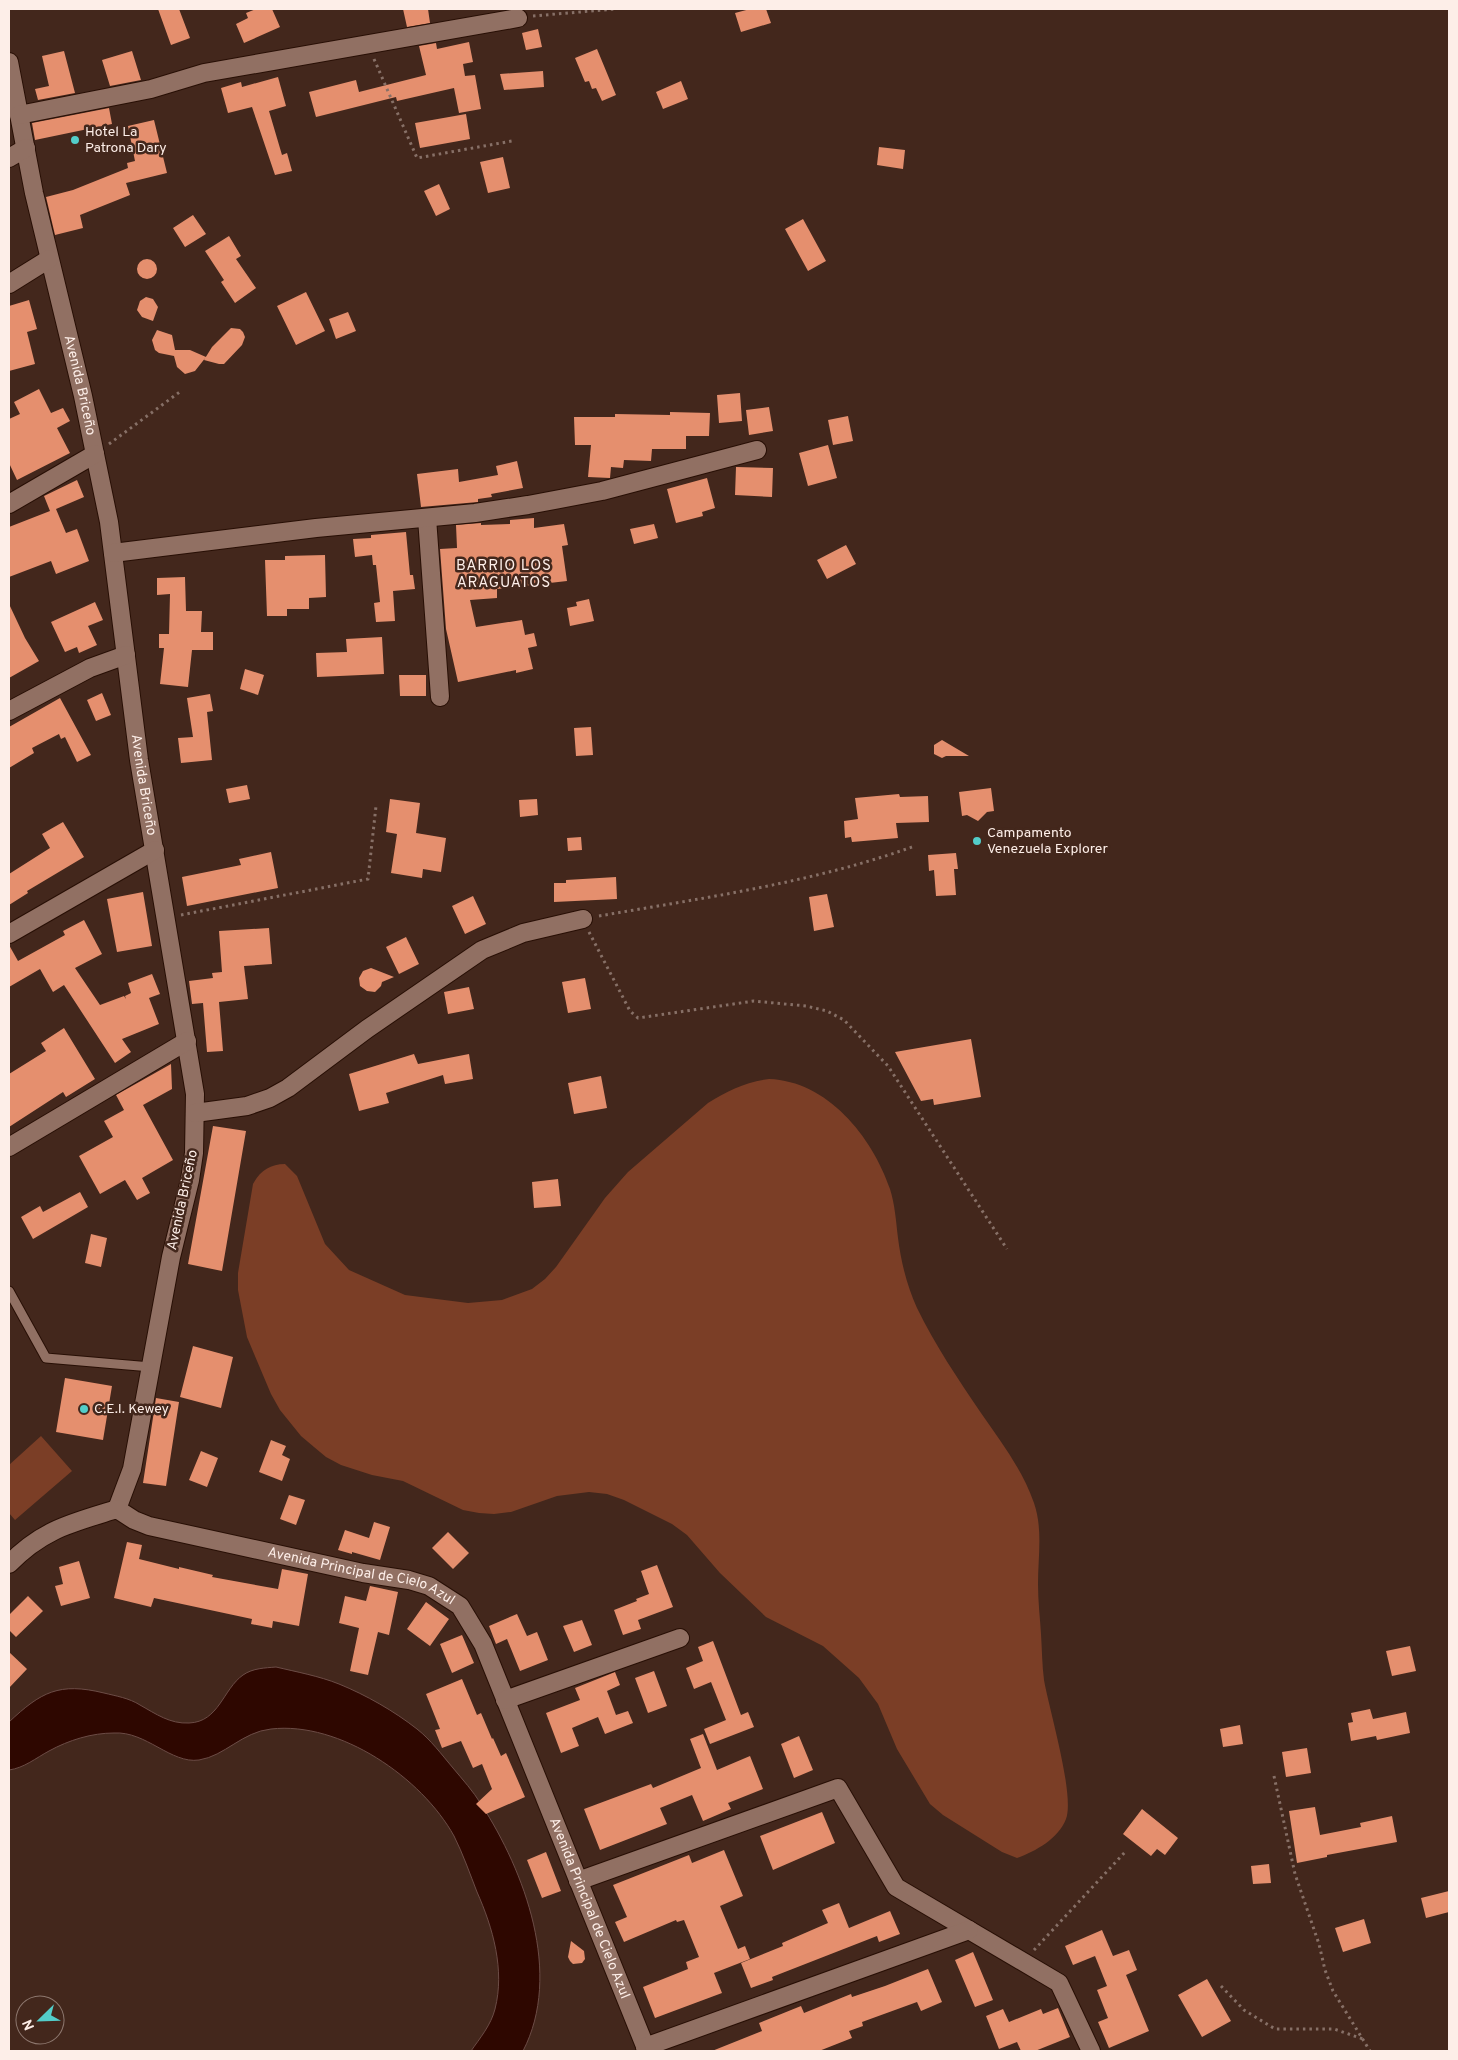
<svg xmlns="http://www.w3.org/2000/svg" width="1458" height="2060" viewBox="0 0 1458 2060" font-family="Overpass,sans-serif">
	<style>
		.green { fill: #7b3e26 }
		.water { fill: #2e0700; stroke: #6c4c46 }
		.building { fill: #e58f6e }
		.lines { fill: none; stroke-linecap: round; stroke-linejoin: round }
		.lane-casing { stroke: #280f05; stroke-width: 11 }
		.street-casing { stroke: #280f05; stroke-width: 20 }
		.path { stroke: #877067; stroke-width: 3; stroke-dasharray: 2.5 4; stroke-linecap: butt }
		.lane { stroke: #917063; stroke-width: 9 }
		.street { stroke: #917063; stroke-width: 18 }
		.poi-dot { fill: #53cdc9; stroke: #43271c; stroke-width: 2 }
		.labels { text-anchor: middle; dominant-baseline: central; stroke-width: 5; stroke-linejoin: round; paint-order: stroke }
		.poi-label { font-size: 14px; fill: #fdeee8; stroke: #43271c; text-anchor: start }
		.street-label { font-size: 14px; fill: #fdeee8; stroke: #43271c }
		.neighbourhood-label { font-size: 15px; letter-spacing: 1px; fill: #fdeee8; stroke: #43271c }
	</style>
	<rect width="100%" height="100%" fill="#43271c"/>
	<path class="green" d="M769 1079C827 1081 872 1136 890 1189 895 1205 896 1221 898 1238 901 1262 907 1286 917 1308 935 1345 958 1379 981 1413 1001 1442 1022 1469 1034 1503 1043 1529 1038 1557 1038 1584 1038 1601 1040 1618 1041 1634 1042 1649 1042 1665 1044 1680 1049 1709 1075 1795 1066 1819 1058 1839 1036 1851 1017 1858L1002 1852 943 1815 930 1804 897 1749 878 1704 859 1678 823 1646 766 1617 720 1573 687 1535 672 1524 624 1500 607 1494 589 1492 557 1496 511 1512 494 1514 479 1513 463 1510 403 1481 372 1475 341 1465 326 1457 314 1447 301 1436 280 1410 271 1394 247 1337 238 1290V1273L253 1184C260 1171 270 1164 285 1164L297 1176 325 1244 349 1270 405 1295 468 1303 502 1300 532 1289 545 1279 556 1267 605 1198 628 1172 708 1103C727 1091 746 1082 769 1079Z
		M41 1436 72 1471 15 1520 9 1513V1465Z"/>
	<path class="water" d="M276 1667C297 1672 319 1676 339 1684 366 1695 394 1711 417 1729 431 1740 442 1755 453 1768 463 1780 473 1791 481 1804 525 1872 563 1974 523 2051H471C480 2038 491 2025 495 2009 505 1970 493 1928 477 1892 470 1874 463 1854 454 1836 422 1778 340 1721 271 1729 242 1732 225 1756 199 1760 171 1764 146 1731 114 1733 92 1733 69 1740 49 1751 36 1758 24 1768 9 1770V1722C41 1692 59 1682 104 1693 116 1696 129 1698 140 1705 156 1714 170 1724 189 1723 219 1722 223 1689 243 1675 253 1668 265 1668 276 1667Z"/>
	<path class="building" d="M158 9H179L190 38 171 45Z
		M256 9H272L280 27 244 43 236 24 248 18 246 13Z
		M403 9H428L430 23 407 27Z
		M750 9H766L771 23 741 32 735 13Z
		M538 29 542 47 526 50 522 33Z
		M469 42 473 62 463 64 465 76 475 75 481 109 459 113 454 88 397 101 396 97 316 117 309 92 356 80 359 92 426 75 419 46 436 43 437 49Z
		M597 49 616 95 602 101 596 88 592 89 589 81 585 82 575 58Z
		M64 51 75 93 38 100 35 89 49 86 42 56Z
		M132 51 141 80 110 86 102 60Z
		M543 71 544 87 504 90 500 74Z
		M278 77 286 106 269 111 282 155 287 153 292 171 275 175 252 107 228 113 221 88 241 82 242 87Z
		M681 81 688 99 663 109 656 92Z
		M109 108 112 124 35 140 32 123Z
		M466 114 470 139 420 148 415 123Z
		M154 120 167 173 126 183 130 195 80 215 83 228 55 235 46 197 73 190 128 168 127 163 135 161 128 126Z
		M879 147 905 150 903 169 877 165Z
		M503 157 510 188 488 193 480 162Z
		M439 184 450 209 436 216 424 191Z
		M193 215 206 234 185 247 173 228Z
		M803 219 826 261 808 271 785 229Z
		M229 236 241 256 236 259 256 288 235 303 221 282 224 280 205 251Z
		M137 269a10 10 0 1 1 20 0a10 10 0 1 1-20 0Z
		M306 292 325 331 296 345 277 306Z
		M146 297 153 299 158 307 153 321 142 317 137 310 140 301Z
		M29 300 37 329 27 332 35 364 9 371V306Z
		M348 312 356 331 336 339 329 319Z
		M231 328 240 329 243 332 245 337 242 345 224 364H219L204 360 212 347Z
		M157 330 172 335 175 350H190L206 357 195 371 185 374 177 367 174 356 159 353 155 350 152 340Z
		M39 389 51 413 63 408 70 421 57 428 70 453 17 480 9 463V419L20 414 14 402Z
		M740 393 742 421 719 423 717 395Z
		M769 407 773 431 749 435 746 410Z
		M670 412 710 413 709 436H686V449H652L651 461 624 460 623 468 611 467 610 478 588 477 591 445H575L574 417H615V414L670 415Z
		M848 416 853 441 833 445 828 420Z
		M828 445 837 478 808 486 799 453Z
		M517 461 523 488 491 494 492 497 478 499V502L421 507 417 474 458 469 459 482 498 475 496 466Z
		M736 467 773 468 772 497 735 495Z
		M707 478 715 508 702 512 703 516 676 523 667 489Z
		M77 480 84 497 56 509 66 533 77 529 89 561 56 574 51 561 9 577V527L50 511 44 496Z
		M534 518V528L564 524 568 545 562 546 567 581 497 589V598L470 600 476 627 522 620 525 635 534 633 537 646 528 648 533 669 516 673V670L458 682 446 629 440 549 457 548 456 525 481 523V525L510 524V520Z
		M654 524 658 538 634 544 630 529Z
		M406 532 410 575H413L415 589 393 591 395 621 376 622 374 603 380 602 376 565H373L372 555 355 557 353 539 371 538V535Z
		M846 545 856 564 827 579 817 560Z
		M325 555 326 597 309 598V609H287V616H267L265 560H285V556Z
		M185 577 186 611H202L201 632H213V650H192L188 687 160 684 164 648H159V634H169L170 594 157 595V578Z
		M589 599 594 621 570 626 567 608 577 606 576 602Z
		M95 602 103 620 88 626 97 645 79 653 77 647 65 652 51 622Z
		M9 604 25 638 39 661 9 678Z
		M382 637 384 674 317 677 316 653 347 652 346 639Z
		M245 669 264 675 258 695 240 689Z
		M399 675H426V696H400Z
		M102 693 111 715 96 721 87 700Z
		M210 694 213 711 207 712 212 760 181 763 178 738 193 737 187 698Z
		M60 698 91 755 77 762 65 737 61 739 59 734 32 748 34 753 9 768V727Z
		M591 727 593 755 576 756 574 728Z
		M942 740 969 756H946L942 758 934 754V745Z
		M247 785 250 799 229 803 226 789Z
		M991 788 994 811 987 812 978 821 967 815 962 816 959 792Z
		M899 794 900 797 928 796 929 822 896 823 898 838 852 842 851 837 845 838 844 821 858 819 855 798Z
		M390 799 420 803 416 833 446 838 441 872 423 869 422 878 391 873 397 834 386 832Z
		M537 799 538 815 520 817 519 800Z
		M63 822 84 857 27 891 28 893 9 905V874L50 848 42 834Z
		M581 837 582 850 568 851 567 838Z
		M271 852 278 888 187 906 182 877 241 865 239 859Z
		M956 853 958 869H954L956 895 936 896 934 870 929 871 928 855Z
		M616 877 617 899 554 902V883H566V880Z
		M143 892 152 946 117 952 107 899Z
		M827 894 834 927 814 931 809 897Z
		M473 896 486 924 465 934 452 906Z
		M84 920 102 954 75 968 100 1005 124 996 126 999 125 996 131 993 128 983 152 974 160 994 149 998 159 1024 122 1039 131 1052 115 1063 64 985 53 992 40 969 9 987V945L18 961 65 935 63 931Z
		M269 928 272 964 244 966 248 999 219 1002 223 1051 207 1052 203 1003 192 1004 189 981 213 978 212 973 222 972 219 931Z
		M406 937 419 964 399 974 386 947Z
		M371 968 394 977 382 982 381 986 375 992 367 991 360 986 359 978 363 971Z
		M585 978 591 1009 568 1013 562 982Z
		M469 987 474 1009 448 1014 444 992Z
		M64 1028 95 1079 66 1097 63 1092 9 1127V1074L46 1051 41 1043Z
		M971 1039 981 1097 934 1105 933 1099 921 1101 895 1052Z
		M414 1054 418 1064 469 1054 473 1079 445 1084 443 1075 386 1093 389 1103 359 1111 349 1074Z
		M171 1064 172 1089 143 1105 173 1160 142 1178 150 1193 137 1200 125 1180 100 1194 79 1156 113 1137 104 1121 124 1110 116 1095Z
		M601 1076 607 1108 574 1114 568 1083Z
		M213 1126 246 1131 222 1271 188 1264Z
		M558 1179 561 1206 534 1208 532 1182Z
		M80 1192 88 1207 33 1239 21 1217 40 1206 43 1212Z
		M91 1234 107 1238 101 1267 85 1263Z
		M193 1346 233 1357 221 1408 180 1397Z
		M65 1378 112 1386 103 1440 56 1432Z
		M156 1398 179 1402 166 1486 143 1483Z
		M271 1440 286 1446 282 1455 290 1459 282 1481 259 1472Z
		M201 1451 218 1458 207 1487 189 1480Z
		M289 1495 305 1500 296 1525 280 1519Z
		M374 1522 390 1527 380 1560 352 1552V1554L338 1550 345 1530 369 1538Z
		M448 1532 469 1553 453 1569 432 1548Z
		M127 1542 142 1545 139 1559 179 1569V1567L213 1575 212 1577 278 1589 282 1569 308 1574 299 1626 273 1621 272 1628 251 1624 252 1619 154 1598 151 1607 114 1598Z
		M79 1561 90 1598 61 1606 55 1586 63 1584 59 1567Z
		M657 1565 673 1607 638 1620 641 1629 623 1635 614 1610 637 1601 636 1599 649 1594 641 1571Z
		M370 1586 398 1592 389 1635 378 1632 368 1675 350 1671 359 1628 339 1623 345 1596 366 1601Z
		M28 1596 43 1611 16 1637 9 1630V1615Z
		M426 1602 449 1619 430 1646 407 1629Z
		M517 1614 527 1636 537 1632 548 1660 520 1671 507 1639 496 1644 489 1626Z
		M582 1620 592 1645 574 1652 563 1626Z
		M462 1635 474 1663 452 1673 440 1644Z
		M713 1641 741 1715 748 1712 754 1727 710 1744 704 1729 726 1720 711 1682 694 1689 686 1668 703 1661 698 1647Z
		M1410 1646 1416 1671 1392 1676 1386 1651Z
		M9 1652 27 1669 9 1688Z
		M654 1671 667 1706 648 1713 635 1678Z
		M615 1672 620 1685 607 1691 616 1715 628 1711 633 1723 605 1734 598 1717 572 1728 579 1746 561 1753 546 1713 580 1700 575 1688Z
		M462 1679 477 1715 481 1713 492 1739 493 1738 501 1756 506 1753 525 1797 486 1814 476 1804 492 1789 482 1764 473 1768 461 1741 442 1748 435 1730 440 1729 426 1694Z
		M1370 1709 1373 1719 1406 1712 1410 1733 1377 1740 1376 1736 1351 1741 1348 1723 1353 1722 1351 1713Z
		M1240 1725 1243 1744 1223 1747 1220 1729Z
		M703 1734 717 1770 750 1756 763 1789 728 1803 731 1809 703 1821 692 1795 660 1808 667 1824 600 1850 584 1809 651 1784 653 1788 701 1768 690 1739Z
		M799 1736 813 1770 794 1778 781 1744Z
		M1307 1748 1311 1773 1286 1777 1282 1752Z
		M1315 1807 1320 1835 1361 1827 1360 1823 1392 1816 1397 1842 1327 1855V1857L1297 1863 1289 1811Z
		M1142 1809 1178 1838 1165 1855 1157 1849 1151 1856 1123 1834Z
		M822 1812 835 1843 773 1870 760 1836Z
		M724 1850 743 1896 720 1906 738 1949 745 1946 750 1959 714 1973 722 1993 655 2018 643 1987 688 1969 686 1962 699 1957 684 1920 677 1922 676 1920 624 1942 615 1922 627 1917 613 1885 689 1855 692 1863Z
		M546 1852 561 1891 542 1898 527 1860Z
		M1269 1864 1271 1883 1253 1884 1251 1866Z
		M1449 1891V1912L1426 1918 1421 1898Z
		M839 1903 849 1928 890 1911 900 1934 879 1942 877 1936 772 1977 773 1980 751 1988 741 1963 783 1946 782 1943 828 1923 822 1910Z
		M1364 1919 1371 1943 1343 1952 1335 1928Z
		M1102 1930 1113 1956 1129 1950 1137 1970 1126 1975 1149 2031 1109 2048 1098 2022 1108 2018 1097 1990 1107 1986 1095 1956 1073 1965 1065 1946Z
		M571 1941 584 1951 585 1959 582 1963 573 1964 570 1961 568 1957Z
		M973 1952 993 2000 975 2007 955 1960Z
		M928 1969 942 2002 921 2011 917 2002 862 2022 863 2026 849 2031 852 2038 819 2051H712L762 2031 759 2023 801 2006 804 2013 851 1994 852 1997 885 1986Z
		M1207 1979 1231 2021 1202 2037 1178 1995Z
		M1058 2008 1070 2037 1035 2051H1021L1017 2042 999 2049 986 2016 1003 2009 1009 2022 1041 2009 1043 2014Z"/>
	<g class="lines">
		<defs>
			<path id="lane" d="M9 1291 46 1358 151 1367"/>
			<g id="street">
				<path id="s1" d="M9 62 34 193 83 396 109 522 139 760 195 1094 194 1153 190 1180 171 1257 132 1469 117 1509"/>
				<path d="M19 115 151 89 204 73 518 18"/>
				<path d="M9 158 26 148"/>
				<path d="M9 284 49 259"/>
				<path d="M9 504 95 454"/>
				<path d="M427 518 440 697"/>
				<path d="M113 553 316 528 475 513 528 505 602 491 757 450"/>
				<path d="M9 711 90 668 126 655"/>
				<path d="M9 934 155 850"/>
				<path d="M195 1113 247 1106 270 1098 288 1088 367 1029 482 950 523 933 583 919"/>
				<path d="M9 1147 187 1041"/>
				<path id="s2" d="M9 1564C43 1529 72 1523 117 1509L134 1520 149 1526 363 1573 409 1580 429 1586 460 1606 483 1644 647 2051"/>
				<path d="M505 1700 680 1638"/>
				<path d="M578 1881 838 1788 896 1887 1059 1983 1091 2051"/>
				<path d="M645 2047 969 1930"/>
			</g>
		</defs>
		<use href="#lane" class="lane-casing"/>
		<use href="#street" class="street-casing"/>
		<path class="path" d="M533 16 615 9
			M374 59 417 158 512 141
			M109 444 181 391
			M181 915 368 879 376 806
			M599 916C703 898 811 883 912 847
			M589 932 630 1011 638 1018 754 1001 806 1006 827 1011 844 1020 888 1066 1007 1249
			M1274 1776 1295 1874 1319 1944 1325 1970 1333 1991 1370 2051
			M1034 1950 1126 1851
			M1221 1986 1244 2010 1275 2029H1334L1363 2039"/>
		<use href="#lane" class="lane"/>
		<use href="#street" class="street"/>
	</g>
	<g class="poi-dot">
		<circle cx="75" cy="140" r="5"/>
		<circle cx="977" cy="841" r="5"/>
		<circle cx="84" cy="1409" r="5"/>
	</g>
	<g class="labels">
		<g class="poi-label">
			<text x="85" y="132">Hotel La<tspan x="85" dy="16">Patrona Dary</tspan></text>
			<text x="987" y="833">Campamento<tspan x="987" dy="16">Venezuela Explorer</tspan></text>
			<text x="94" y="1409">C.E.I. Kewey</text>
		</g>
		<g class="street-label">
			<text stroke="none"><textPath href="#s1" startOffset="331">Avenida Briceño</textPath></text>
			<text stroke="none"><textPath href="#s1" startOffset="736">Avenida Briceño</textPath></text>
			<text transform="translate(183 1200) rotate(-78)">Avenida Briceño</text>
			<text stroke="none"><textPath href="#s2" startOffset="378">Avenida Principal de Cielo Azul</textPath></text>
			<text stroke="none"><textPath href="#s2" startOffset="812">Avenida Principal de Cielo Azul</textPath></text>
		</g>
		<g class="neighbourhood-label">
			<text x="504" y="566">BARRIO LOS<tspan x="504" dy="17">ARAGUATOS</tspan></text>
		</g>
	</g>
	<rect width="1458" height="2060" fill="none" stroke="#fdeee8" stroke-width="20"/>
	<g transform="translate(40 2020) rotate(247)"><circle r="24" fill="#43271c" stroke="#8d776e"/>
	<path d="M0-4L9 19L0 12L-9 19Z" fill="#53cdc9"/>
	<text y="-8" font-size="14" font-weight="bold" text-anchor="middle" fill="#fdeee8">N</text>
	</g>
</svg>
